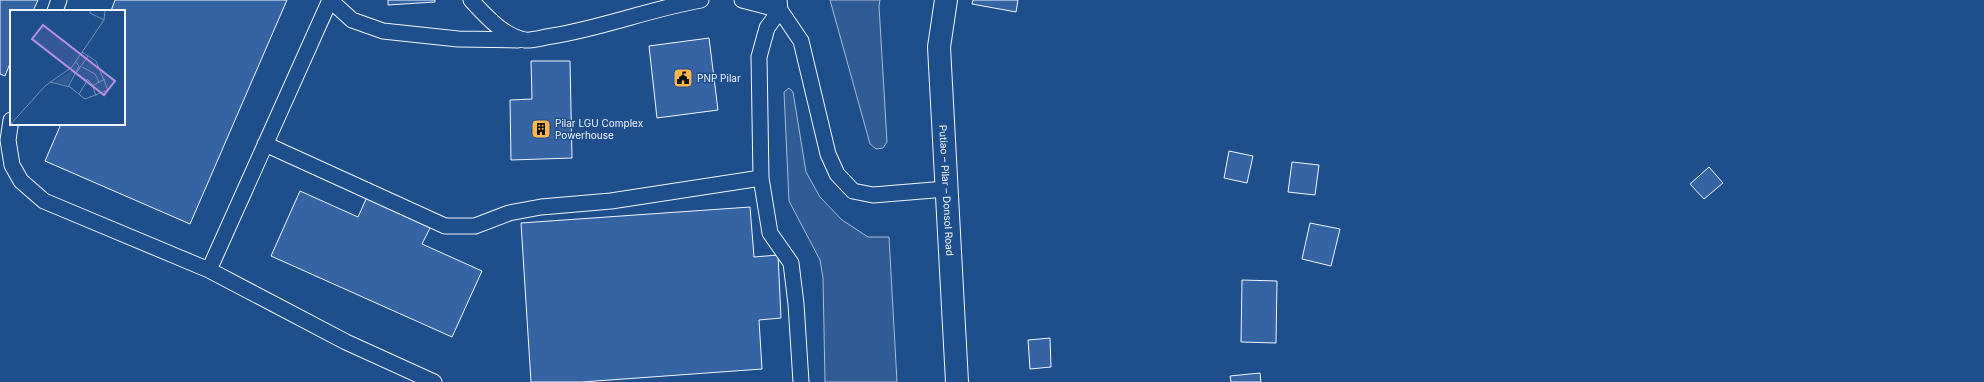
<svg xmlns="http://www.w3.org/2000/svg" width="1984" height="382" viewBox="0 0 1984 382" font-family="Inter,sans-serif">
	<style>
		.built { fill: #305b95; stroke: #a8bbd7 }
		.building { fill: #3563a3; stroke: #f2f6ff }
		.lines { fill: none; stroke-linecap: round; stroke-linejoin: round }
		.lane-casing { stroke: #f2f6ff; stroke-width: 17 }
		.primary-casing { stroke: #f2f6ff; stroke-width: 24 }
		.lane { stroke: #1f4e8c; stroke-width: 15 }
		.primary { stroke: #1f4e8c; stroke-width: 22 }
		.labels { text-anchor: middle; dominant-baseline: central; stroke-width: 3; stroke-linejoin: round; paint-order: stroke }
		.poi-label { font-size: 10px; fill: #f2f6ff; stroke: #1f4e8c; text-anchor: start }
		.street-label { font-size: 10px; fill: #f2f6ff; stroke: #1f4e8c }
		.inset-road { fill: none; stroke: #7391ba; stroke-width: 1 }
		.view { fill: #b691df; fill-opacity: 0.15; stroke: #b691df; stroke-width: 2 }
		.inset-edge { fill: none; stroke: #f2f6ff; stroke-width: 2 }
	</style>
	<rect width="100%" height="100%" fill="#1f4e8c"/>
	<path class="built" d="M830 0H880L879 6 887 142 883 148 876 149 870 144Z
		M789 88 793 92 806 172 820 197 842 220 868 237H889L897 382H825L823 278 820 260 789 201 784 92Z"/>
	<path class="building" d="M0 0H38L33 11H11V61L5 76 0 74Z
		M115 0H287L190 224 45 161 61 124H124V11H111Z
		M388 0H435V2L388 5Z
		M973 0H1018L1016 12 972 4Z
		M709 38 718 110 657 118 649 46Z
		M531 61H570L572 158 511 160 510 100 532 99Z
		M1229 151 1253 156 1247 183 1224 178Z
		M1292 162 1319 165 1315 195 1288 192Z
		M1709 167 1723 183 1704 199 1690 184Z
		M300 191 358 217 367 197 431 226 422 244 482 271 452 337 271 256Z
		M750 207 754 257 778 255 781 318 759 320 762 369 582 382H531L521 223Z
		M1310 223 1340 229 1331 266 1302 259Z
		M1242 280 1277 281 1276 343 1241 342Z
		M1050 338 1051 367 1030 369 1028 340Z
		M1260 373 1261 382H1231L1230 376Z"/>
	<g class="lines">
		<defs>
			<path id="lane" d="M330 0 352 20 383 31 458 39 518 40
				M471 0C485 15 503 36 525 40 532 41 544 37 552 36 602 28 650 9 701 0
				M742 0 780 10 767 28 759 57 761 178 770 233 791 263 796 304 801 382
				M779 0 780 10 801 41 828 154 837 174 853 191 873 195 946 189
				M55 11 59 0
				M11 120 8 140 12 165 21 181 44 201 209 270 346 342 434 382
				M265 144 445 226H475L509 213 541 207 611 201 761 178
				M209 270 330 0"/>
			<g id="primary">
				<path id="s1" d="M946 0 939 47 957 382"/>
			</g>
		</defs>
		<use href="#lane" class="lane-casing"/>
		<use href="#primary" class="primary-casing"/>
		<use href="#lane" class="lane"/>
		<use href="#primary" class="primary"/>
	</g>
	<defs>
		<symbol id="civic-square" viewBox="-11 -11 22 22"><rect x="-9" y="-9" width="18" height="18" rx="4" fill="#ffb74d" stroke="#1f4e8c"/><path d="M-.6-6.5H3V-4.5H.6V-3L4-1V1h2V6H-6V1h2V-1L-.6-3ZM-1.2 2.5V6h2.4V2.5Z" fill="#111"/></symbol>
		<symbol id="building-square" viewBox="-11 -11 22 22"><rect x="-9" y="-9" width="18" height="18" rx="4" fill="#ffb74d" stroke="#1f4e8c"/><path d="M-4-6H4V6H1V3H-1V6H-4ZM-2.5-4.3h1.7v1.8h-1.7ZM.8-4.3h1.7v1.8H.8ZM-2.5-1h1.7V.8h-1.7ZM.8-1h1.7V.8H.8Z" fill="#111"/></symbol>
	</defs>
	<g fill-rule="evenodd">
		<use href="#civic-square" x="672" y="67" width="22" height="22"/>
		<use href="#building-square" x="530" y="118" width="22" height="22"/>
	</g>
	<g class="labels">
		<g class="poi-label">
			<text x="697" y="78">PNP Pilar</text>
			<text x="555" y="123">Pilar LGU Complex<tspan x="555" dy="12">Powerhouse</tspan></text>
		</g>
		<g class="street-label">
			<text stroke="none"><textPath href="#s1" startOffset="191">Putiao – Pilar – Donsol Road</textPath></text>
		</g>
	</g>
	<g transform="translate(10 10)">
		<rect width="115" height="115" fill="#1f4e8c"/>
		<path d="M67 55 57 75 44 72 57 64Z" fill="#305b95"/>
		<path class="inset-road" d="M80 0V3L94 10M72 57 85 64 89 72M77 69 82 74 86 86M40 72 60 77 75 89 98 80 86 51 72 42M82 76 95 69M58 77 69 56 65 51M69 84 77 71 66 63 78 46M0 115 35 76 62 57 94 10 95 0"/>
		<path class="view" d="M33 15 105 71 94 85 22 29Z"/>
		<rect width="115" height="115" class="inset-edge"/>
	</g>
</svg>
